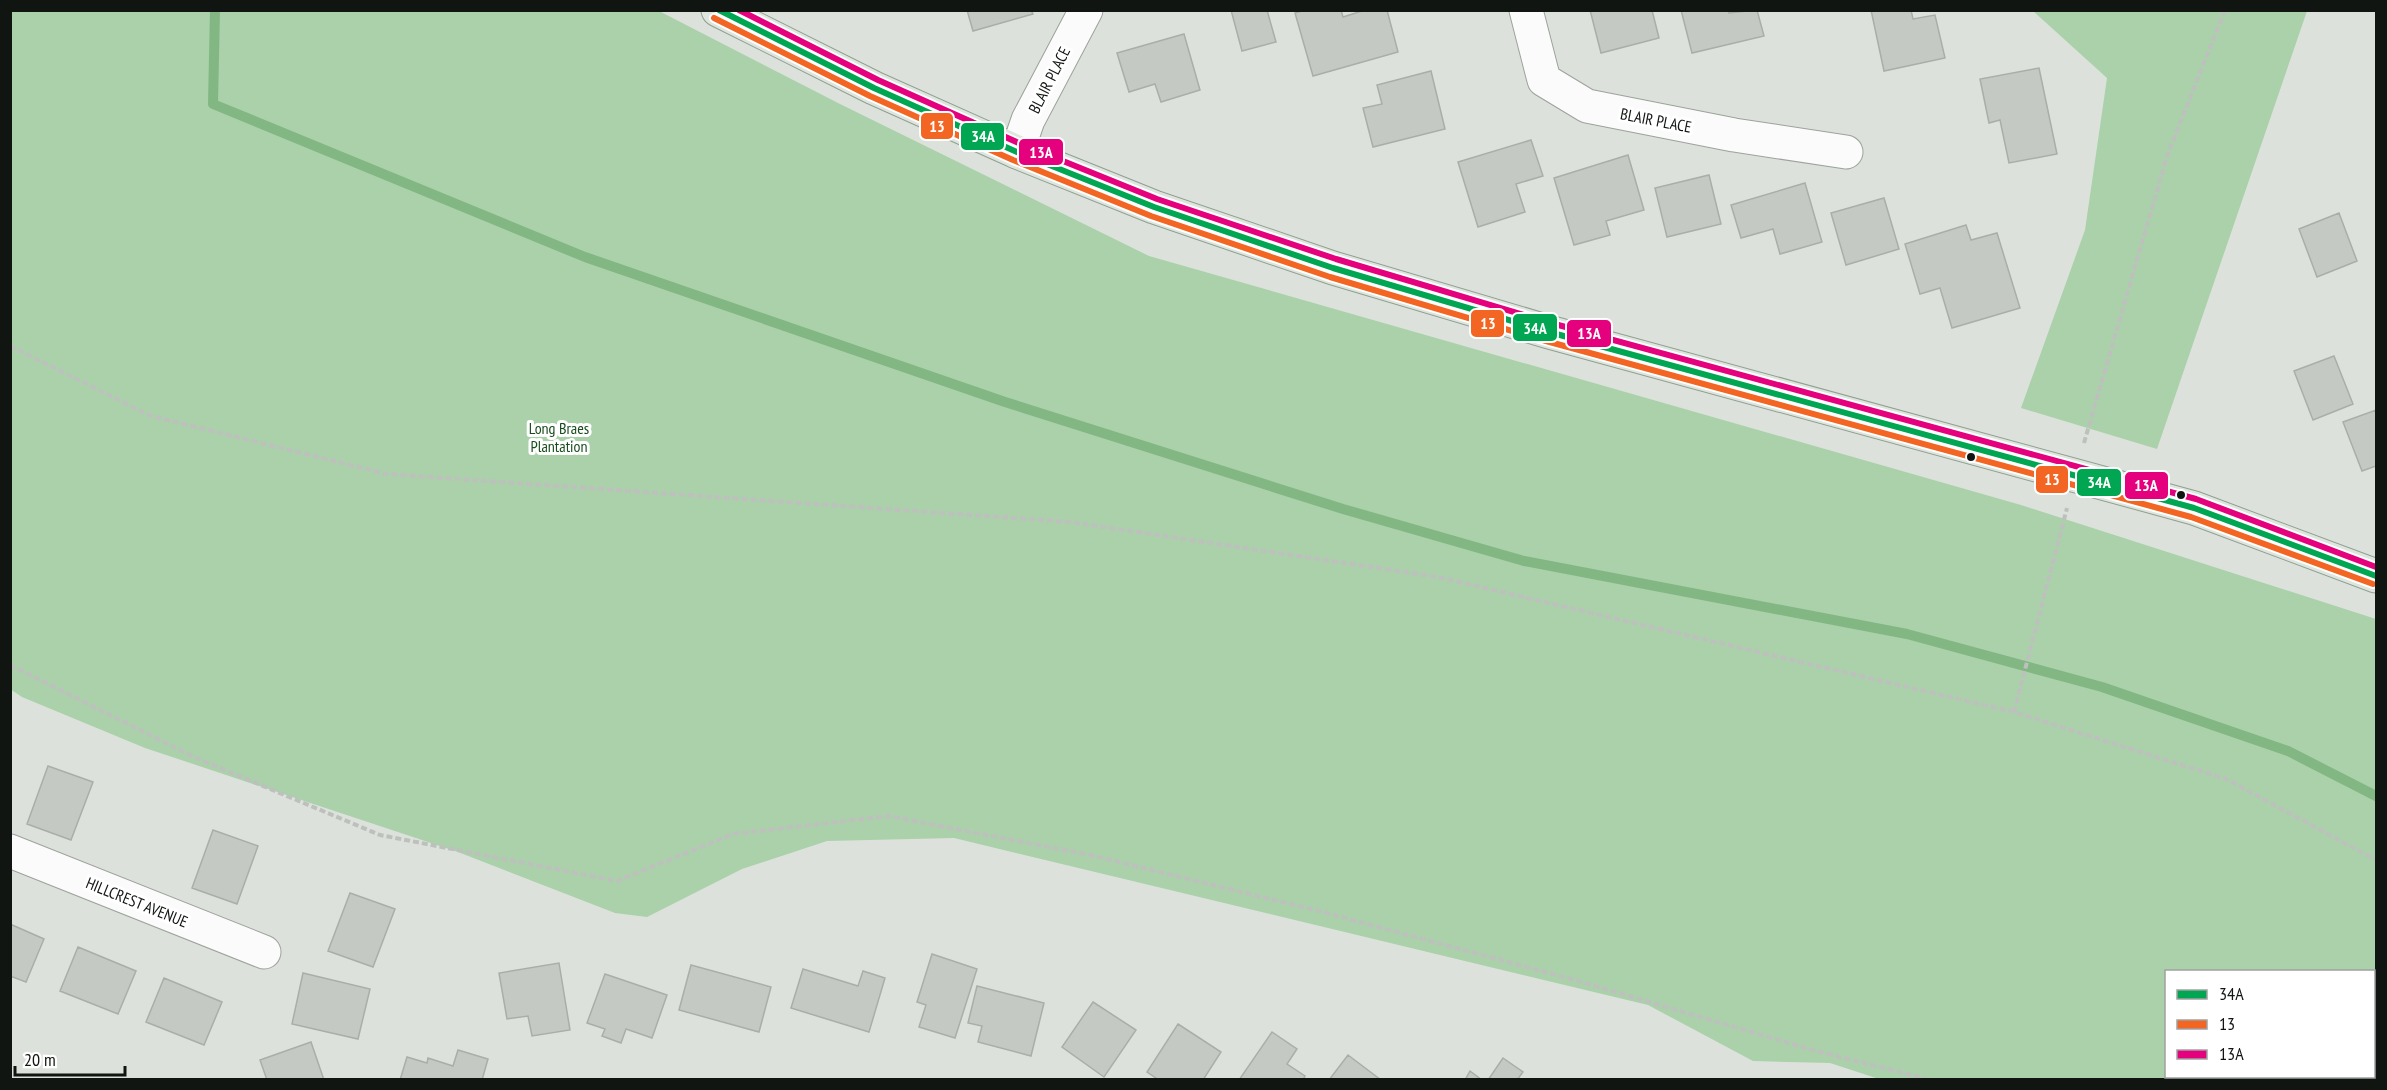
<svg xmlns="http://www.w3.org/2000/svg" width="2387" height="1090" viewBox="0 0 2387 1090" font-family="'PT Sans Narrow',sans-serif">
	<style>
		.green { fill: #aad1aa; fill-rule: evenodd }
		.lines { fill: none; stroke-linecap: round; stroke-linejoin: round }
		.stream { stroke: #82b783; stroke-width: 10 }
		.building { fill: #c4c9c4; stroke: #a9aea9; stroke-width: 1.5 }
		.minor-casing { stroke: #9da29c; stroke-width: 35 }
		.primary-casing { stroke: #909f90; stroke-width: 35 }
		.path { stroke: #bdc0bd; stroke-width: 4; stroke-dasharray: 6 3; stroke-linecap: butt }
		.minor { stroke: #fafbfa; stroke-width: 33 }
		.primary { stroke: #dde5de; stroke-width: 33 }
		.bus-1-casing { stroke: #fff; stroke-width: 10 }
		.bus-2-casing { stroke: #fff; stroke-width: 10 }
		.bus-3-casing { stroke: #fff; stroke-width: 10 }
		.bus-1 { stroke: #00a651; stroke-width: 6 }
		.bus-2 { stroke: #f26522; stroke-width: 6 }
		.bus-3 { stroke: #e5007d; stroke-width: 6 }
		.bus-dot { fill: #111511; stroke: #fff; stroke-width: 2 }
		.labels { text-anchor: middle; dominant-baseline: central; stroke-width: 6; stroke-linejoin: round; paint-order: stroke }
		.street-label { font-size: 16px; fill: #111511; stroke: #fff }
		.park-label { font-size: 16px; fill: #194c1c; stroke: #fff }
		.line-badge { stroke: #fff; stroke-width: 2 }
		.badge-label { font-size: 16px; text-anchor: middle; font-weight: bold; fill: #fff }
	</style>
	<rect width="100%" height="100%" fill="#dce2db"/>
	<path class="green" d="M10 11H659L840 104 1149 256 2021 505 2376 619V1079L1882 1080 1830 1063 1753 1061 1648 1005 954 838 827 841 742 869 647 917 615 913 458 852 145 748 22 697 10 689ZM2166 972H2374V1076H2166Z
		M2033 11H2307L2157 449 2021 408 2085 230 2107 78Z"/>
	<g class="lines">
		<path class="stream" d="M215 10 213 104 585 257 1005 402 1343 509 1524 561 1907 634 2102 687 2288 751 2376 796"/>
	</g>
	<path class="building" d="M967 10H1031L1033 14 973 31Z
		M1231 10H1267L1276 42 1242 51Z
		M1305 10H1341L1343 17 1365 10H1387L1398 52 1313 76 1295 13Z
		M1590 10H1652L1659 38 1601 53Z
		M1681 10H1728L1729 13 1757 10 1764 36 1692 53Z
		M1871 10H1911L1913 19 1935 15 1945 58 1884 71Z
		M1184 34 1200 90 1161 102 1155 84 1129 92 1117 53Z
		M2039 68 2057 154 2009 163 2000 120 1989 123 1980 79Z
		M1431 71 1445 129 1373 147 1363 108 1382 104 1377 85Z
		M1531 140 1543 176 1516 184 1525 212 1478 227 1458 162Z
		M1628 155 1644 210 1606 221 1610 235 1574 245 1554 178Z
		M1709 175 1721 224 1667 237 1655 188Z
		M1805 183 1822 242 1780 254 1773 229 1741 238 1731 205Z
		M1884 198 1899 249 1846 265 1831 213Z
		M2339 213 2357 261 2317 277 2299 229Z
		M1966 225 1971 240 1997 233 2020 308 1952 328 1940 288 1920 294 1905 244Z
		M2334 356 2353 404 2313 420 2294 371Z
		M2376 410V466L2362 471 2343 422Z
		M48 766 93 782 71 840 27 824Z
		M213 830 258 846 237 904 192 888Z
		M350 893 395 909 373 967 328 951Z
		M10 924 44 939 26 982 10 976Z
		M78 947 136 971 118 1014 60 991Z
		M932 954 977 969 955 1038 919 1027 926 1005 917 1002Z
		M559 963 570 1030 532 1036 528 1016 507 1019 499 973Z
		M691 965 771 987 759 1032 679 1010Z
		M803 969 858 986 863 971 885 978 869 1032 791 1008Z
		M303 973 370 989 358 1039 292 1024Z
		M605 974 667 995 652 1038 626 1029 621 1043 602 1036 605 1029 587 1023Z
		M164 978 222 1002 204 1045 146 1022Z
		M977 986 1044 1003 1031 1056 978 1042 982 1026 968 1023Z
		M1093 1002 1136 1030 1104 1077 1062 1047Z
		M1178 1024 1221 1052 1203 1080H1159L1147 1072Z
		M1272 1032 1297 1049 1287 1064 1305 1076 1303 1080H1239Z
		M311 1042 324 1080H267L260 1060Z
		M458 1050 488 1059 482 1080H400L407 1057 427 1063 428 1058 453 1066Z
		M1348 1055 1381 1080H1329Z
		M1503 1058 1523 1072 1517 1080H1488Z
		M1470 1071 1482 1080H1465Z"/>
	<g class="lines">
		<defs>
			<path id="minor" d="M1526 10 1544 80 1587 106 1734 135 1846 152
				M1017 152 1028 120 1086 10
				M10 851 264 952"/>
			<path id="primary" d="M718 10 874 88 1017 152 1154 207 1333 268 1549 332 2194 508 2376 576"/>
		</defs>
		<use href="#minor" class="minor-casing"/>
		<use href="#primary" class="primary-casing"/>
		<path class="path" d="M10 346 151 416 387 474 1071 522 1438 577 2014 712 2226 779 2376 860
			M2084 443 2167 156 2225 10
			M10 665 194 757 380 835 617 881 733 834 888 816 1090 855 1319 911 1575 980 1809 1049 1931 1080
			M2014 712 2067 508"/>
		<use href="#minor" class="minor"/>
		<use href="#primary" class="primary"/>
		<defs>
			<path id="bus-1" d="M719 10 874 88 1017 152 1154 207 1333 268 1549 332 2194 508 2376 576"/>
			<path id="bus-2" d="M714 18 870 96 1013 160 1151 216 1330 277 1546 341 2191 517 2373 584"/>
			<path id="bus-3" d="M739 10 878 80 1021 144 1157 199 1336 259 1551 323 2196 499 2376 567"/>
		</defs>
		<use href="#bus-1" class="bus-1-casing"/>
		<use href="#bus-2" class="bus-2-casing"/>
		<use href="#bus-3" class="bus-3-casing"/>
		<use href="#bus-1" class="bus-1"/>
		<use href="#bus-2" class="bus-2"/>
		<use href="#bus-3" class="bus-3"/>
	</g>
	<g class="bus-dot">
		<circle cx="1971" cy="457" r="5"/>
		<circle cx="2181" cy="495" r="5"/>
	</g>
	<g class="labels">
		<g class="street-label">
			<text transform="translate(1049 80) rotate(-63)">BLAIR PLACE</text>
			<text transform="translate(1656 120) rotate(11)">BLAIR PLACE</text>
			<text transform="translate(137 902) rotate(22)">HILLCREST AVENUE</text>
		</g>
		<g class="park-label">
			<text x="559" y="428">Long Braes<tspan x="559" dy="18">Plantation</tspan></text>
		</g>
	</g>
	<g class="line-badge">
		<rect x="920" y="112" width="34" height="28" rx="6" fill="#f26522"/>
		<rect x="960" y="122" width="45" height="29" rx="6" fill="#00a651"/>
		<rect x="1018" y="138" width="46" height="28" rx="6" fill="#e5007d"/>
		<rect x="1470" y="309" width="35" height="29" rx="6" fill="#f26522"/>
		<rect x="1512" y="313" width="46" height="29" rx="6" fill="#00a651"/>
		<rect x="1566" y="319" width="46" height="29" rx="6" fill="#e5007d"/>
		<rect x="2035" y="465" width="34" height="29" rx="6" fill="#f26522"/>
		<rect x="2076" y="468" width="46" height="29" rx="6" fill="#00a651"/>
		<rect x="2124" y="471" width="45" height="29" rx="6" fill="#e5007d"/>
	</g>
	<g class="badge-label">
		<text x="937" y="132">13</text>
		<text x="983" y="142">34A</text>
		<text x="1041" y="158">13A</text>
		<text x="1488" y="329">13</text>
		<text x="1535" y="334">34A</text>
		<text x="1589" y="339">13A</text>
		<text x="2052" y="485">13</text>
		<text x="2099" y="488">34A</text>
		<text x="2146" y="491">13A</text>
	</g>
	<rect width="2387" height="1090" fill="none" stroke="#111511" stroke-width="24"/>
	<rect x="2165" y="970" width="210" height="108" fill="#ffffff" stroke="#a0a1a0" stroke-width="1.5"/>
	<rect x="2177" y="990" width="30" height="9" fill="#00a651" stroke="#a0a1a0" stroke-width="1.5"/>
	<text x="2219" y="1000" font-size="18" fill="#111511">34A</text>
	<rect x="2177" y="1020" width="30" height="9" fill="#f26522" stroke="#a0a1a0" stroke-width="1.5"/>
	<text x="2219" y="1030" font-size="18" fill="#111511">13</text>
	<rect x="2177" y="1050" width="30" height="9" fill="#e5007d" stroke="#a0a1a0" stroke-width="1.5"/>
	<text x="2219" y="1060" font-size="18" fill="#111511">13A</text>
	<path d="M15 1066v9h110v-9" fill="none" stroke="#111511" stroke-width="3"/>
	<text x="24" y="1066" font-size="18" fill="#111511" stroke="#ffffff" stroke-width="4.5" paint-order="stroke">20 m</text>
</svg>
